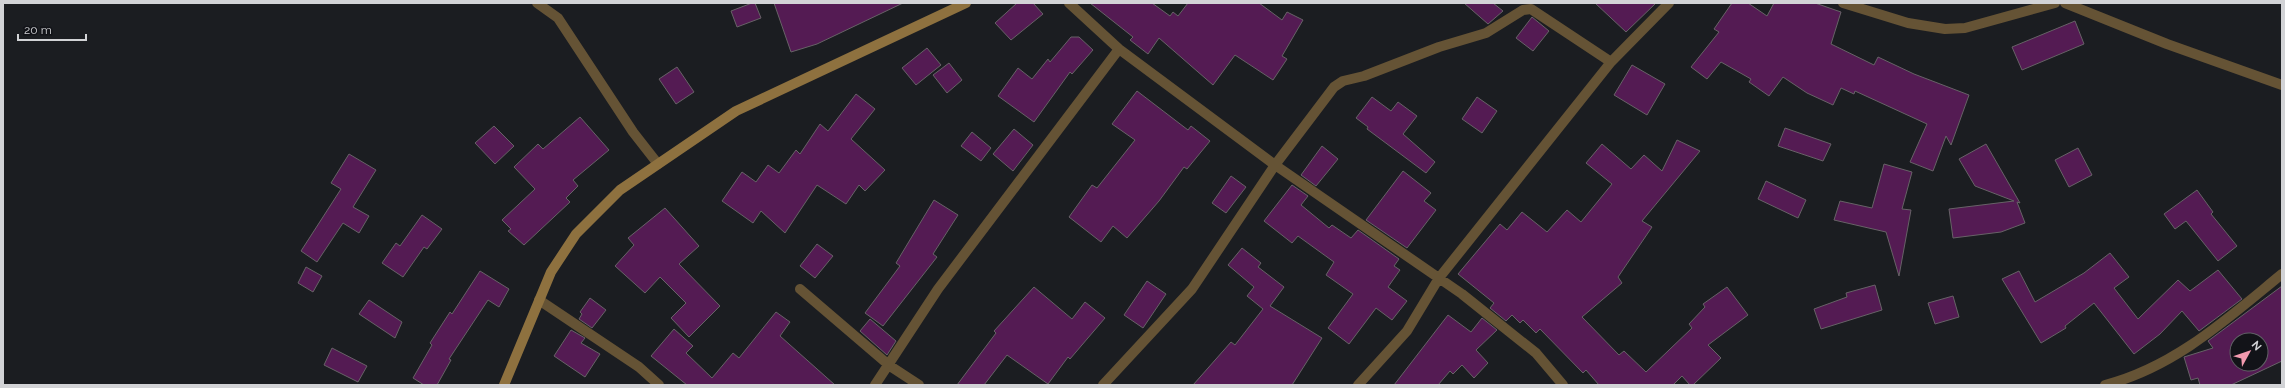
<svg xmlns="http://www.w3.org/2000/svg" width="2285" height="388" viewBox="0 0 2285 388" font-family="Raleway,sans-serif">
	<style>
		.building { fill: #541b53; stroke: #676267; fill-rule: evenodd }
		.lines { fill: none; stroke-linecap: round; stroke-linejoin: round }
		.minor { stroke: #655335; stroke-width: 10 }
		.secondary { stroke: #8e713f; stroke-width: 10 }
	</style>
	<rect width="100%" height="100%" fill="#1b1d21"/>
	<path class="building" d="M752 3H755L761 18 737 27 731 11Z
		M774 3H903L817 44 791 52Z
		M1017 3H1033L1043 14 1011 40 995 23Z
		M1090 3H1152L1170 16 1173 12 1178 16 1188 3H1259L1282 20 1287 12 1303 20 1282 56 1287 59 1273 80 1235 55 1213 85 1159 38 1148 54 1130 40 1133 37Z
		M1464 3H1493L1503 11 1488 24Z
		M1595 3H1656L1626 32Z
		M1732 3H1748L1767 16 1774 3H1815L1841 12 1831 44 1874 65 1878 57 1914 74 1969 95 1951 145 1946 136 1933 171 1910 162 1927 124 1855 91 1854 94 1841 88 1833 105 1807 93 1783 77 1769 96 1749 82 1751 79 1721 62 1707 79 1691 67 1719 32 1714 29Z
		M1532 17 1549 31 1533 51 1516 38Z
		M2075 21 2084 44 2022 70 2012 47Z
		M1071 37H1079L1093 50 1072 74 1070 72 1034 122 998 96 1018 68 1032 79 1048 59 1050 62Z
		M927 48 941 65 916 85 902 68Z
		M949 63 962 80 947 93 933 75Z
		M1632 65 1665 84 1647 115 1614 95Z
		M677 67 694 92 676 104 659 79Z
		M1137 91 1188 130 1191 126 1210 141 1187 169 1184 167 1159 201 1127 238 1113 226 1101 242 1069 217 1092 185 1097 188 1135 140 1112 124Z
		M856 94 875 109 851 139 885 170 865 191 859 185 846 204 817 185 785 233 761 211 753 223 722 201 742 172 756 182 768 165 779 173 796 150 800 154 820 124 828 131Z
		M1372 97 1391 111 1398 102 1417 116 1403 134 1435 162 1426 173 1367 129 1368 127 1356 118Z
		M1477 97 1497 111 1482 133 1462 119Z
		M580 117 609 150 573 180 578 186 566 198 570 202 524 245 508 231 511 229 502 220 535 189 514 167 538 144 543 149Z
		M494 126 514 146 495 164 475 143Z
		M1785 128 1831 144 1823 161 1778 146Z
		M1014 129 1033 145 1013 171 993 154Z
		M972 132 991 148 981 161 961 146Z
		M1677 140 1700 151 1642 221 1652 227 1618 277 1622 283 1582 317 1619 355 1624 351 1646 372 1692 328 1689 324 1705 307 1703 304 1727 287 1748 315 1708 345 1721 358 1693 385H1690L1682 376 1673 385H1599L1586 370 1583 373 1540 329 1536 333 1523 320 1520 323 1512 315 1506 321 1490 308 1494 303 1458 274 1500 224 1507 230 1522 212 1547 232 1567 210 1581 222 1612 184 1586 163 1602 144 1631 169 1644 155 1662 171Z
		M1986 144 2020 203 2017 202 2025 223 2001 232 1953 238 1949 209 2014 201 1975 186 1959 159Z
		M1322 146 1338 159 1316 186 1301 175Z
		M2078 148 2092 175 2069 187 2055 160Z
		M349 154 376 170 353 207 369 216 359 233 343 223 317 262 301 251 341 189 331 183Z
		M1884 164 1912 172 1902 209 1911 210 1899 276 1886 232 1834 220 1840 201 1872 208Z
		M1403 171 1431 193 1424 201 1436 210 1407 248 1366 220Z
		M1231 176 1246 187 1226 213 1212 203Z
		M1766 181 1806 200 1798 218 1758 199Z
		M1292 185 1308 196 1301 205 1329 228 1332 225 1351 238 1358 230 1399 259 1394 266 1400 270 1388 287 1407 301 1392 320 1376 308 1349 344 1328 328 1353 294 1326 275 1334 262 1298 236 1292 243 1264 221Z
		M2197 190 2213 212 2211 214 2237 246 2218 261 2186 221 2175 229 2164 214Z
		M934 200 958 215 933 254 937 257 883 326 865 313 900 266 896 263Z
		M665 208 699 246 679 264 720 306 689 337 671 318 686 303 660 277 645 293 615 266 634 245 628 238Z
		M422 215 442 229 427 249 424 247 403 277 382 263 396 243 400 246Z
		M817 244 833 256 815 278 800 266Z
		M1242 248 1261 263 1258 267 1284 287 1270 306 1322 338 1292 385H1193L1231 342 1235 345 1263 309 1247 296 1254 287 1228 265Z
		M2110 253 2129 277 2114 288 2138 319 2178 280 2190 291 2218 270 2242 299 2199 331 2182 311 2160 334 2134 354 2094 303 2065 326 2066 328 2041 343 2002 279 2019 271 2035 302 2084 273Z
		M306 267 322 276 313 292 298 283Z
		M480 271 509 289 499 307 488 300 449 359 451 360 437 385H424L413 378 432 345 430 343 450 312 452 314Z
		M1147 281 1166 294 1143 328 1124 315Z
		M1875 285 1882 310 1821 329 1814 309 1847 297 1846 293Z
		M2282 286V361L2231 385H2200L2198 378 2191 380 2184 357 2213 348 2208 341ZM2237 340H2261V364H2237Z
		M1034 287 1072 319 1085 302 1105 318 1070 359 1068 357 1048 384 1007 355 984 385H957L996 333 994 331Z
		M1953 296 1959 317 1935 324 1928 303Z
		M590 298 606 310 592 328 579 319 582 314 580 312Z
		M369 300 402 322 395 338 359 314Z
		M776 312 790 322 780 336 835 385H687L651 356 674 329 693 346 686 353 712 378 733 353 739 358Z
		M1448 315 1471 332 1482 318 1497 330 1476 350 1488 363 1474 378 1462 365 1453 374 1450 371 1438 385H1394Z
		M870 319 896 341 887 355 860 331Z
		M571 330 585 338 581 343 600 354 585 377 554 356Z
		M332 348 367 366 358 382 324 365Z"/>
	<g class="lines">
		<path class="minor" d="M537 3 558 18 633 132 658 164
			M1069 3 1119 49 1275 165 1462 294 1536 353 1563 385
			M1843 3 1908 23 1945 29 1965 28 2055 3
			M2065 3 2167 44 2282 85
			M800 289 890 366 919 385
			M539 300 639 367 659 385
			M875 385 938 289 1119 49
			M1103 385 1192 289 1275 165 1334 87 1343 81 1364 76 1439 47 1486 33 1523 10 1531 9 1611 62
			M1358 385 1407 331 1439 278 1611 62 1669 3
			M2105 385C2175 367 2228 318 2282 274"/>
		<path class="secondary" d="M504 385 551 272 576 234 620 190 736 111 966 3"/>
	</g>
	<rect width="2285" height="388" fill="none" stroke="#d2d3d6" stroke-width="8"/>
	<g transform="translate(2249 352) rotate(50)"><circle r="19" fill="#121318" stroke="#5f6064"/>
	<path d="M0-3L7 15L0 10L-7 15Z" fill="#f29aaf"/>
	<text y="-6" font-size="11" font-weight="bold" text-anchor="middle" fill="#d2d3d6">N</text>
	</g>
	<path d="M18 34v6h68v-6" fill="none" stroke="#d2d3d6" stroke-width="2"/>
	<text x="24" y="34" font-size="12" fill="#d2d3d6" stroke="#121318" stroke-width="3" paint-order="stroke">20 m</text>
</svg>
